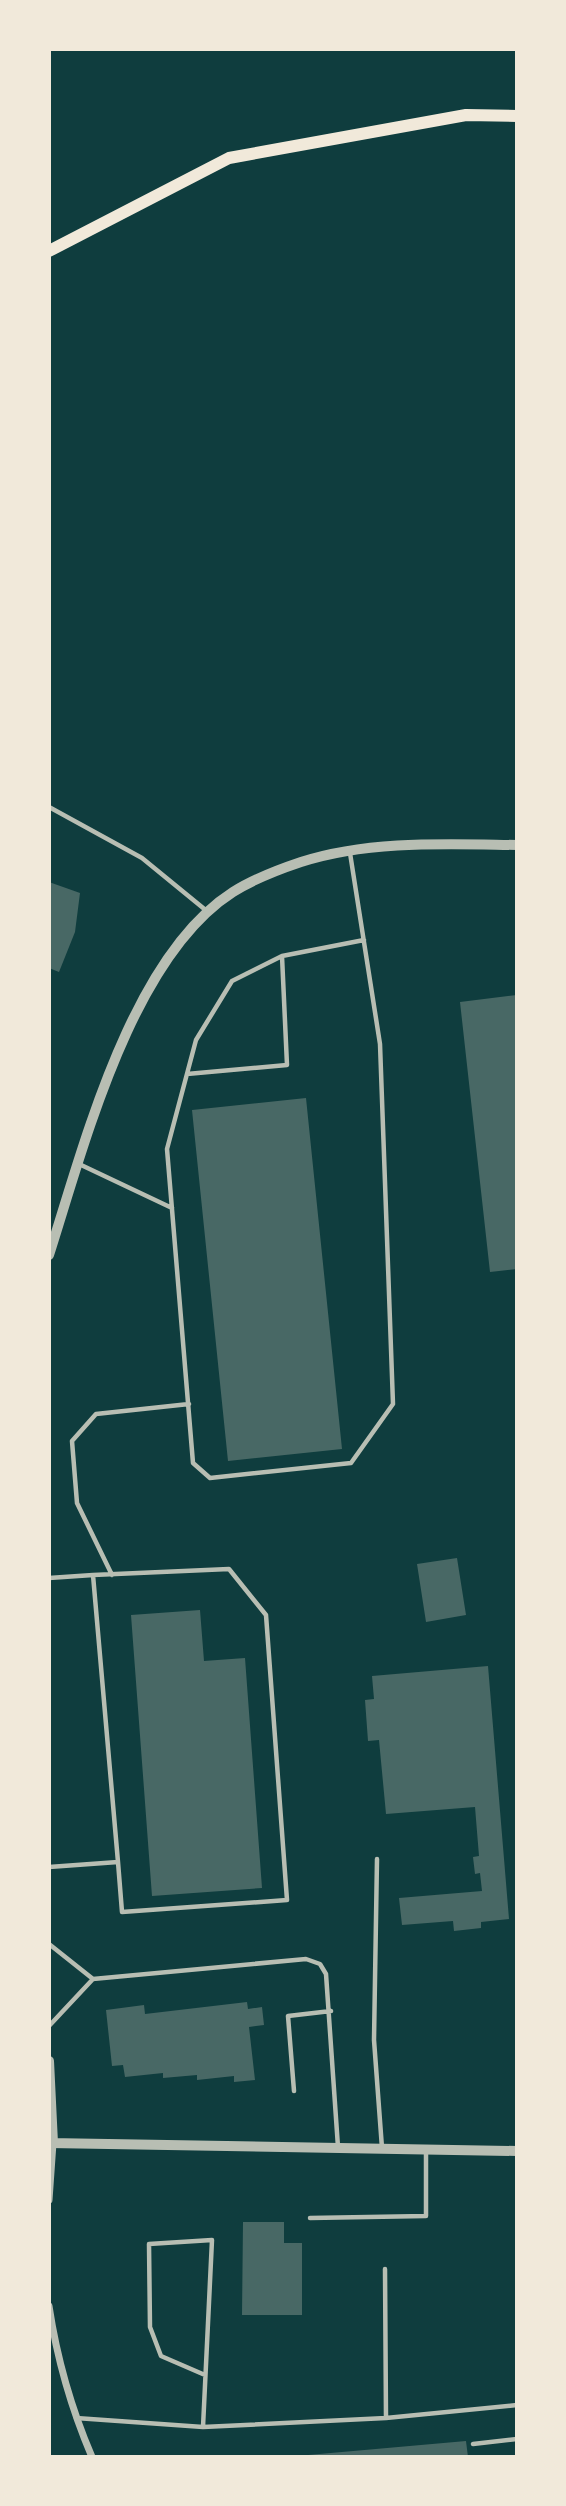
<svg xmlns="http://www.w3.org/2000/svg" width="566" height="2506" viewBox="0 0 566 2506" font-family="Jost,sans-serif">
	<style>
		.building { fill: #486865 }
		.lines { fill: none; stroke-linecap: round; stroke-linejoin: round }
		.service { stroke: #b8beb3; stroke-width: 4.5 }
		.minor { stroke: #b8beb3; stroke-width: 7 }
		.tertiary { stroke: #b8beb3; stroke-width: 10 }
		.secondary { stroke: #f1e9da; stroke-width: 12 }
	</style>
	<rect width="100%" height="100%" fill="#0f3d3e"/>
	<path class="building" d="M49 882 80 893 75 932 59 972 49 968Z
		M517 995V1269L490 1272 460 1002Z
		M306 1098 342 1449 228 1461 192 1110Z
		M457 1558 466 1615 426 1622 417 1564Z
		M200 1610 204 1661 245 1658 262 1888 152 1896 131 1615Z
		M488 1666 509 1919 481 1922V1928L454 1931 453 1921 402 1925 399 1898 482 1891 480 1873 475 1874 473 1857 479 1856 475 1807 386 1814 379 1740 368 1741 365 1700 374 1699 372 1676Z
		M247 2002 248 2009 262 2007 264 2025 249 2027 255 2080 234 2082V2076L197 2080V2075L163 2078V2073L125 2077 123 2065 112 2066 106 2010 144 2005 145 2014Z
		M243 2222H284V2243H302V2315H242Z
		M466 2441 468 2457H309L308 2455Z"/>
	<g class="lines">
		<path class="service" d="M49 807 142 858 208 912
			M350 853 380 1044 393 1404 351 1463 210 1478 193 1463 167 1149 196 1040 232 981 282 956 364 940
			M187 1074 287 1065 282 956
			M79 1164 172 1208
			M93 1575 229 1569 266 1615 287 1900 122 1912 118 1862
			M112 1575 77 1503 72 1441 96 1414 189 1404
			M49 1578 93 1575 118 1862 49 1867
			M377 1859 374 2040 382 2148
			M49 1944 93 1979 49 2026
			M93 1979 306 1959 320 1964 326 1974 338 2147
			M294 2091 288 2016 331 2011
			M310 2218 426 2216V2150
			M385 2269 386 2418
			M76 2418 203 2427 386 2418 517 2405
			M203 2427 212 2240 149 2244 150 2327 161 2356 205 2375
			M473 2444 517 2439"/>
		<path class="minor" d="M49 2200 53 2143
			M49 2306C57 2359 71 2408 92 2457"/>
		<path class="tertiary" d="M49 1255C84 1146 131 957 233 892 252 880 280 869 301 862 369 840 447 844 517 845
			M49 2061 53 2143
			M49 2143 517 2151"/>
		<path class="secondary" d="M49 251 229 158 466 115 517 116"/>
	</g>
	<rect width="566" height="2506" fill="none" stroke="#f1e9da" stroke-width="102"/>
</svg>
